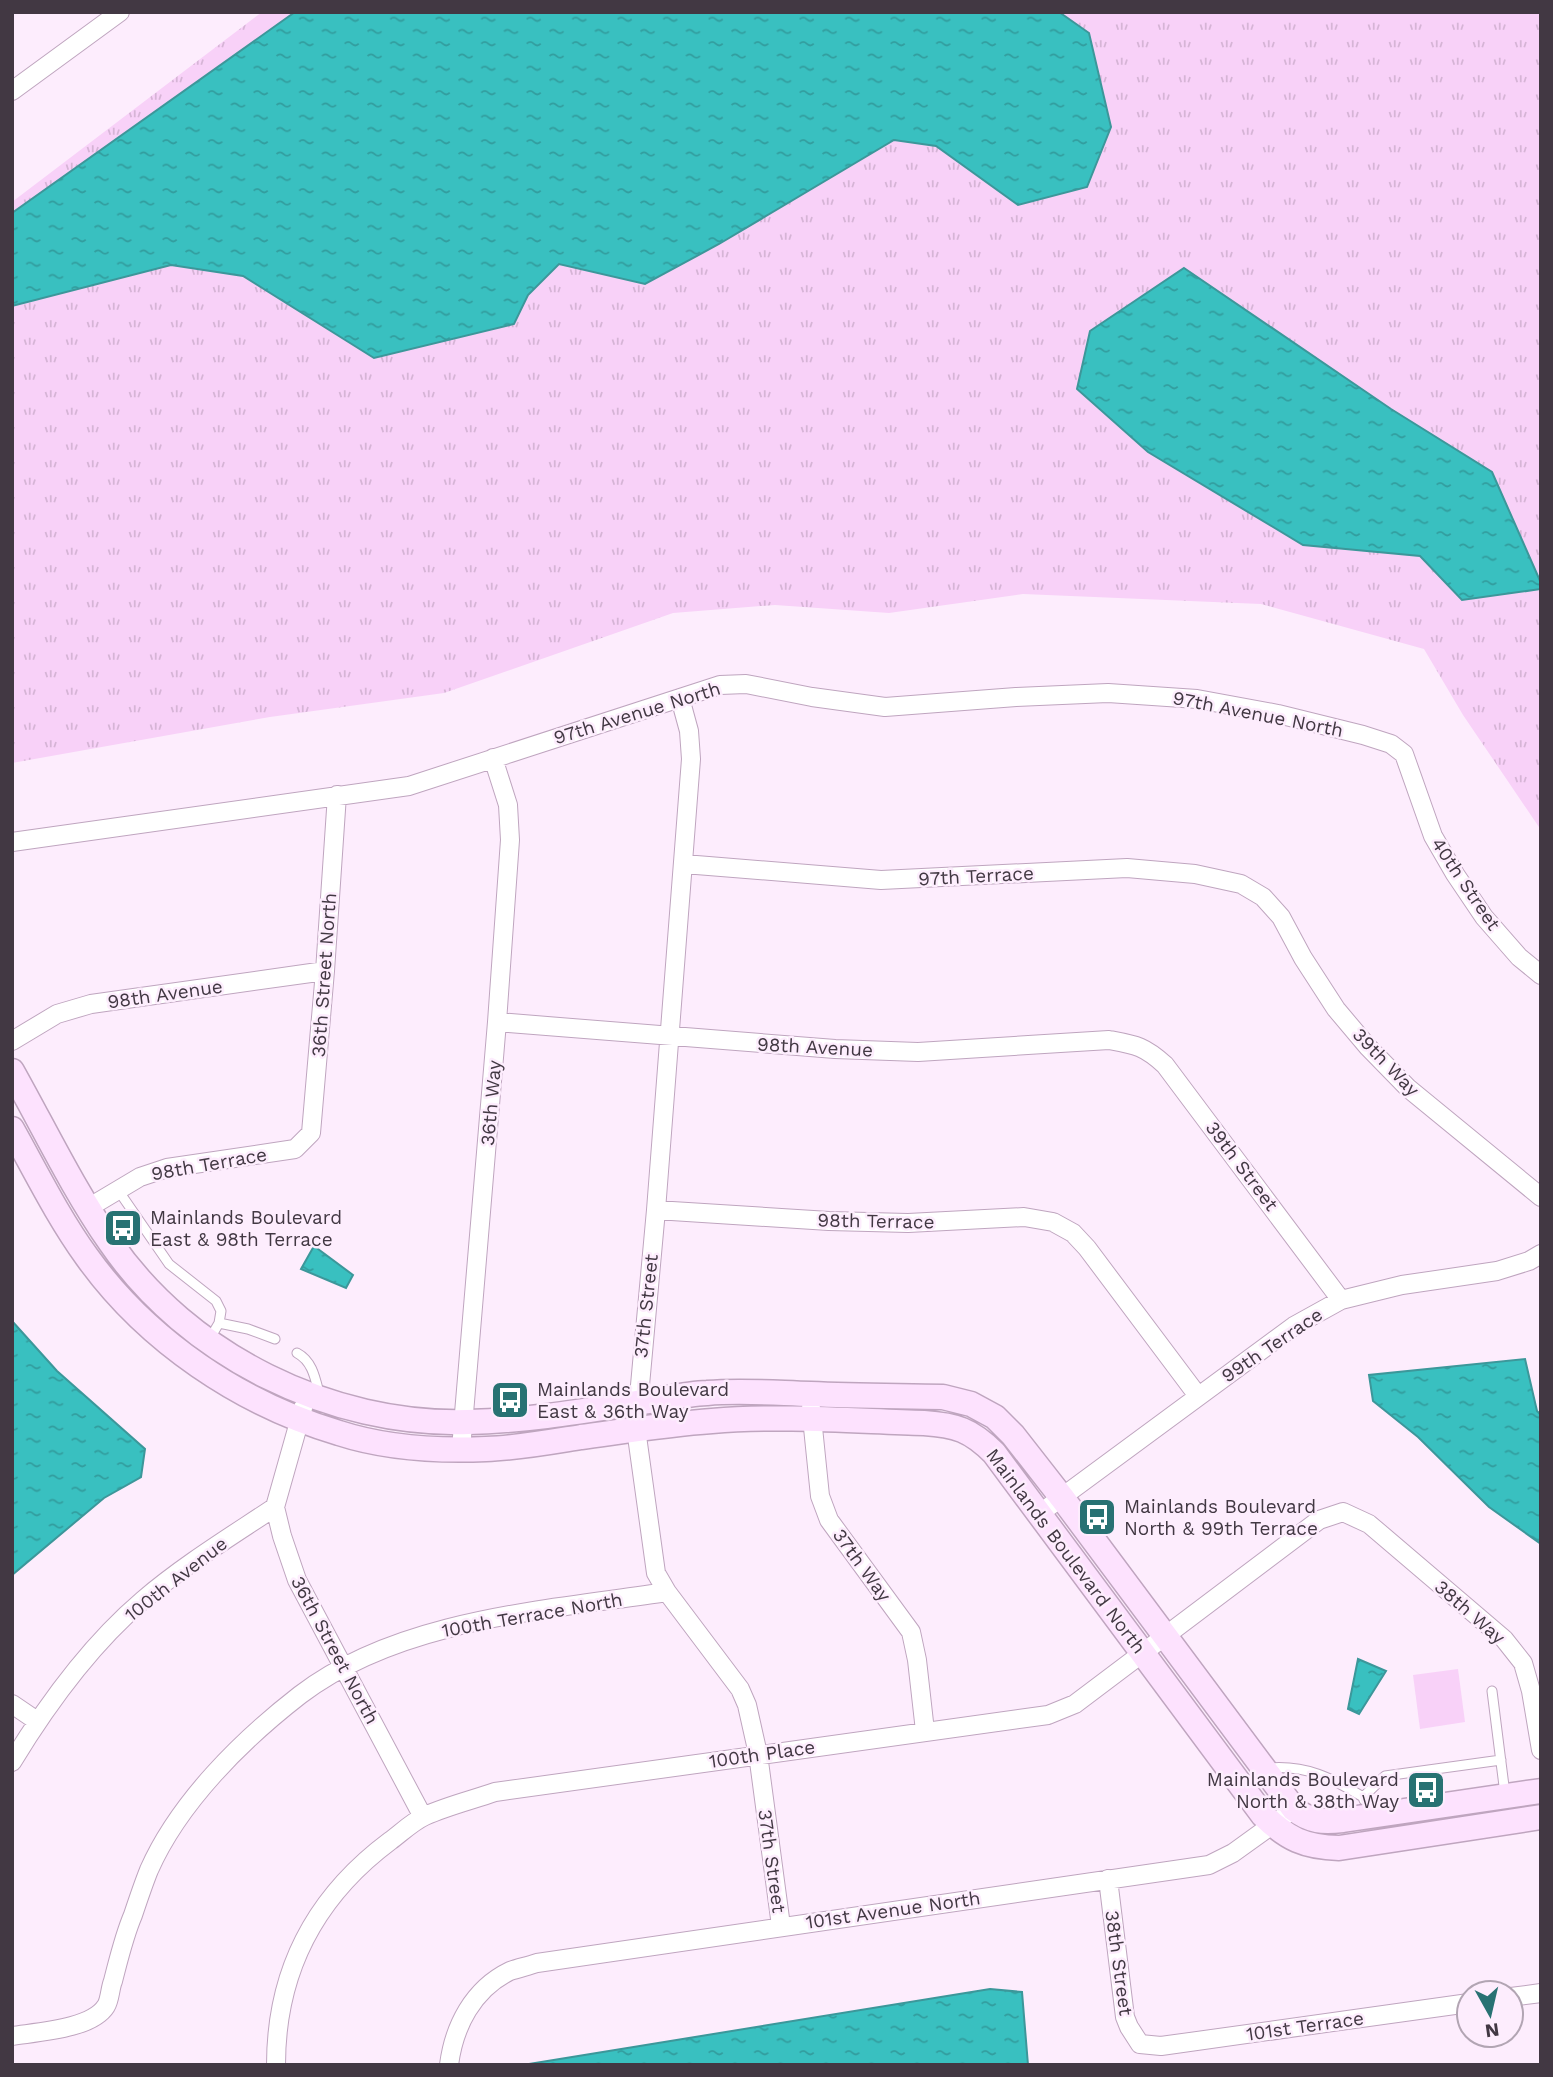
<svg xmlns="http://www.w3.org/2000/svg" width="1553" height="2077" viewBox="0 0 1553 2077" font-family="'Work Sans',sans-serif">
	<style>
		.grass { fill: url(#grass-tufts) }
		.pitch { fill: #f8d1f8 }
		.water { fill: url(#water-ripples); stroke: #3c979a; stroke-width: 2 }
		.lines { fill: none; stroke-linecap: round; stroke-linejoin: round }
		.lane-casing { stroke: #bfa5bf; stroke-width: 11 }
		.street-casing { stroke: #bfa5bf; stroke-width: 20 }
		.secondary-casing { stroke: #bfa5bf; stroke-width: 27 }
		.lane { stroke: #fff; stroke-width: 9 }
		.street { stroke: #fff; stroke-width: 18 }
		.secondary { stroke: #fde2fe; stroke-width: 24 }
		.labels { text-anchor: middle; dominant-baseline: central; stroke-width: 5; stroke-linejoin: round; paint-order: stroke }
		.street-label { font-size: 19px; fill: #423843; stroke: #fdedfd }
		.poi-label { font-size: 19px; fill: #423843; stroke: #fdedfd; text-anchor: start }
	</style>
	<defs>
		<pattern id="grass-tufts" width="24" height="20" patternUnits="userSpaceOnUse" patternTransform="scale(1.75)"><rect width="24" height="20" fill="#f8d1f8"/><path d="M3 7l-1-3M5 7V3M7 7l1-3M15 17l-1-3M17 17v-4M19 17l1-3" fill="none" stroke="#d6b4d6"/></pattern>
		<pattern id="water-ripples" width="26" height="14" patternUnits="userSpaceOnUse" patternTransform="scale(1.75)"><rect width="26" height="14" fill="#39c0c0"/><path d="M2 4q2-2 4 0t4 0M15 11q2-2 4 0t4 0" fill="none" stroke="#329d9e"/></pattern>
	</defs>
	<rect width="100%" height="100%" fill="#fdedfd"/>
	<path class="grass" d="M262 12H1541V830L1463 715 1424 649 1261 604 1023 594 889 613 775 605 673 613 444 693 270 717 12 763V202Z"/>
	<path class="pitch" d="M1458 1669 1465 1722 1420 1729 1413 1675Z"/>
	<path class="water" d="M295 12H1059L1089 33 1111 127 1087 187 1018 205 936 146 894 140 719 244 645 284 559 264 528 295 514 324 374 358 243 276 171 265 12 306V213Z
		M1184 268 1391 409 1492 472 1541 583V589L1462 600 1420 556 1303 545 1148 452 1077 389 1090 331Z
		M314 1246 353 1275 346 1288 301 1269Z
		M12 1321 57 1371 145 1449 141 1477 104 1498 12 1575Z
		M1525 1359 1537 1411 1541 1415V1544L1489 1507 1418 1437 1373 1401 1369 1375Z
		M1358 1659 1386 1671 1359 1714 1348 1709Z
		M990 1989 1022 1992 1028 2065 529 2064Z"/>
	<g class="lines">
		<defs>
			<path id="lane" d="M118 1190 169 1264 216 1301 221 1311 219 1323 209 1340
				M219 1323 248 1329 275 1339
				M297 1353C312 1361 315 1377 319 1393
				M1492 1691 1505 1794
				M1269 1768C1306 1765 1332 1778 1363 1797L1364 1800
				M1363 1797 1385 1776 1501 1760"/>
			<path id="street" d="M12 91 120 12
				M680 698 689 731 691 759 656 1210 636 1429 656 1573 667 1592 740 1689 747 1705 758 1754 781 1926
				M12 842 409 786 720 685 746 684 812 697 885 707 1016 697 1108 693 1197 699 1278 714 1363 735 1391 744 1404 754 1433 836 1455 874 1484 917 1519 957 1541 975
				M684 864 881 880 1127 868 1195 874 1241 884 1263 897 1281 917 1303 958 1336 1009 1368 1047 1408 1088 1541 1197
				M497 1022 835 1049 918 1052 1109 1040C1136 1045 1144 1046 1165 1065L1341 1300
				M12 1041 57 1014 91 1004 325 971
				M88 1208 140 1177 167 1168 295 1149 311 1133 325 971 337 795
				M656 1210 829 1221 908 1223 1024 1217 1053 1222 1073 1233 1087 1248 1198 1396
				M303 1408 275 1507 282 1536 297 1580 423 1817
				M811 1408 820 1496 829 1520 911 1632 917 1660 925 1731
				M461 1449 497 1022 510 840 508 805 493 758
				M1039 1514 1294 1326 1341 1300 1402 1285 1497 1271 1529 1261 1541 1254
				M12 1704 37 1721
				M12 1762C48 1703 90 1645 143 1600 184 1565 230 1537 275 1507
				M1108 1879 1125 2017 1129 2027 1140 2044 1161 2046 1469 2003
				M1511 1997 1541 1993
				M12 2036C37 2032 92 2029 106 2006 110 2000 110 1988 113 1981 119 1958 124 1936 133 1915 138 1900 143 1885 149 1870 179 1802 242 1740 300 1695 399 1619 547 1610 667 1592
				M276 2065C276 1971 315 1897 390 1841 401 1833 412 1822 425 1816 447 1806 472 1800 495 1792L1048 1715 1075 1704 1319 1520 1343 1512 1369 1524 1504 1639 1523 1663 1531 1691 1541 1750
				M449 2065C454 2026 473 1989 510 1971 519 1968 528 1966 537 1963L1209 1865 1233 1853 1294 1809"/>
			<path id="secondary" d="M12 1071C44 1128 73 1189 110 1242 188 1356 331 1426 468 1422 526 1421 584 1411 642 1402 664 1399 685 1394 707 1393 742 1390 776 1393 811 1394 855 1396 899 1396 943 1397L971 1404 995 1417 1013 1435 1063 1499 1294 1809C1310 1822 1323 1822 1343 1820L1541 1791
				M12 1129C36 1172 58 1217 87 1257 147 1341 241 1404 339 1433 385 1448 438 1451 486 1449 518 1448 550 1442 581 1437 625 1431 668 1424 712 1421 783 1415 854 1421 924 1423 956 1425 971 1430 994 1453L1263 1815C1287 1839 1305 1847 1339 1848L1541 1817"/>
		</defs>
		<use href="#lane" class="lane-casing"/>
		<use href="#street" class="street-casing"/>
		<use href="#secondary" class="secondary-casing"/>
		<use href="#lane" class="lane"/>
		<use href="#street" class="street"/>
		<use href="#secondary" class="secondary"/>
	</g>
	<defs>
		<symbol id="bus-square" viewBox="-11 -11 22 22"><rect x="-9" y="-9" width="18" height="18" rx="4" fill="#287273" stroke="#fdedfd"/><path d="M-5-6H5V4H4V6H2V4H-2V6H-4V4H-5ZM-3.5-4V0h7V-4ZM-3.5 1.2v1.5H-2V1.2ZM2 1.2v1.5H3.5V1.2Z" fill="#fff"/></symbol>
	</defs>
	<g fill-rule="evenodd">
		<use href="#bus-square" x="101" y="1206" width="44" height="44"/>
		<use href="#bus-square" x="488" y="1378" width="44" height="44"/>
		<use href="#bus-square" x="1075" y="1495" width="44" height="44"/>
		<use href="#bus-square" x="1404" y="1768" width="44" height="44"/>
	</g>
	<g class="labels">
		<g class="street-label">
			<text transform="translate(637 713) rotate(-17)">97th Avenue North</text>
			<text transform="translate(1258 714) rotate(11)">97th Avenue North</text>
			<text transform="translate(976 876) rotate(-3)">97th Terrace</text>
			<text transform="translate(1466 884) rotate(56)">40th Street</text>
			<text transform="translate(324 975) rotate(-86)">36th Street North</text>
			<text transform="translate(165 994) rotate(-8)">98th Avenue</text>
			<text transform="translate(815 1047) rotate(3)">98th Avenue</text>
			<text transform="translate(1386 1062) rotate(46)">39th Way</text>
			<text transform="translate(491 1103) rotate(-85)">36th Way</text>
			<text transform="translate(209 1164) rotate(-10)">98th Terrace</text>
			<text transform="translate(1242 1166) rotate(53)">39th Street</text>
			<text transform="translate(876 1221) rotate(1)">98th Terrace</text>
			<text transform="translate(646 1306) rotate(-84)">37th Street</text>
			<text transform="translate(1272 1345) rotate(-34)">99th Terrace</text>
			<text transform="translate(1066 1551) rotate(53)">Mainlands Boulevard North</text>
			<text transform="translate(862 1565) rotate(54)">37th Way</text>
			<text transform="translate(176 1579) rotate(-38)">100th Avenue</text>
			<text transform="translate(1470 1612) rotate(41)">38th Way</text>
			<text transform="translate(532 1615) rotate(-10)">100th Terrace North</text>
			<text transform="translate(335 1650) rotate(62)">36th Street North</text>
			<text transform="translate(762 1754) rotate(-8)">100th Place</text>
			<text transform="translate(772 1861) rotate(82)">37th Street</text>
			<text transform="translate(893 1910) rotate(-8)">101st Avenue North</text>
			<text transform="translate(1119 1963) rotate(82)">38th Street</text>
			<text transform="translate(1305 2026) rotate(-8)">101st Terrace</text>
		</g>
		<g class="poi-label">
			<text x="150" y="1217">Mainlands Boulevard<tspan x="150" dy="22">East &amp; 98th Terrace</tspan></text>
			<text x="537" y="1389">Mainlands Boulevard<tspan x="537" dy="22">East &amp; 36th Way</tspan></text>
			<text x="1124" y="1506">Mainlands Boulevard<tspan x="1124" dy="22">North &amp; 99th Terrace</tspan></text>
			<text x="1399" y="1779" text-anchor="end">Mainlands Boulevard<tspan x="1399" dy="22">North &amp; 38th Way</tspan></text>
		</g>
	</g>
	<rect width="1553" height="2077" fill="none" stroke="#423843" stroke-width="28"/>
	<g transform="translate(1490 2014) rotate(172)"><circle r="33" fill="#fdedfd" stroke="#b2a5b3" stroke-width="2"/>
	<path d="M0-5L12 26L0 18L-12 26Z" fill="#287273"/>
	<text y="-10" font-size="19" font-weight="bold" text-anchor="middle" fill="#423843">N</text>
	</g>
</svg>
